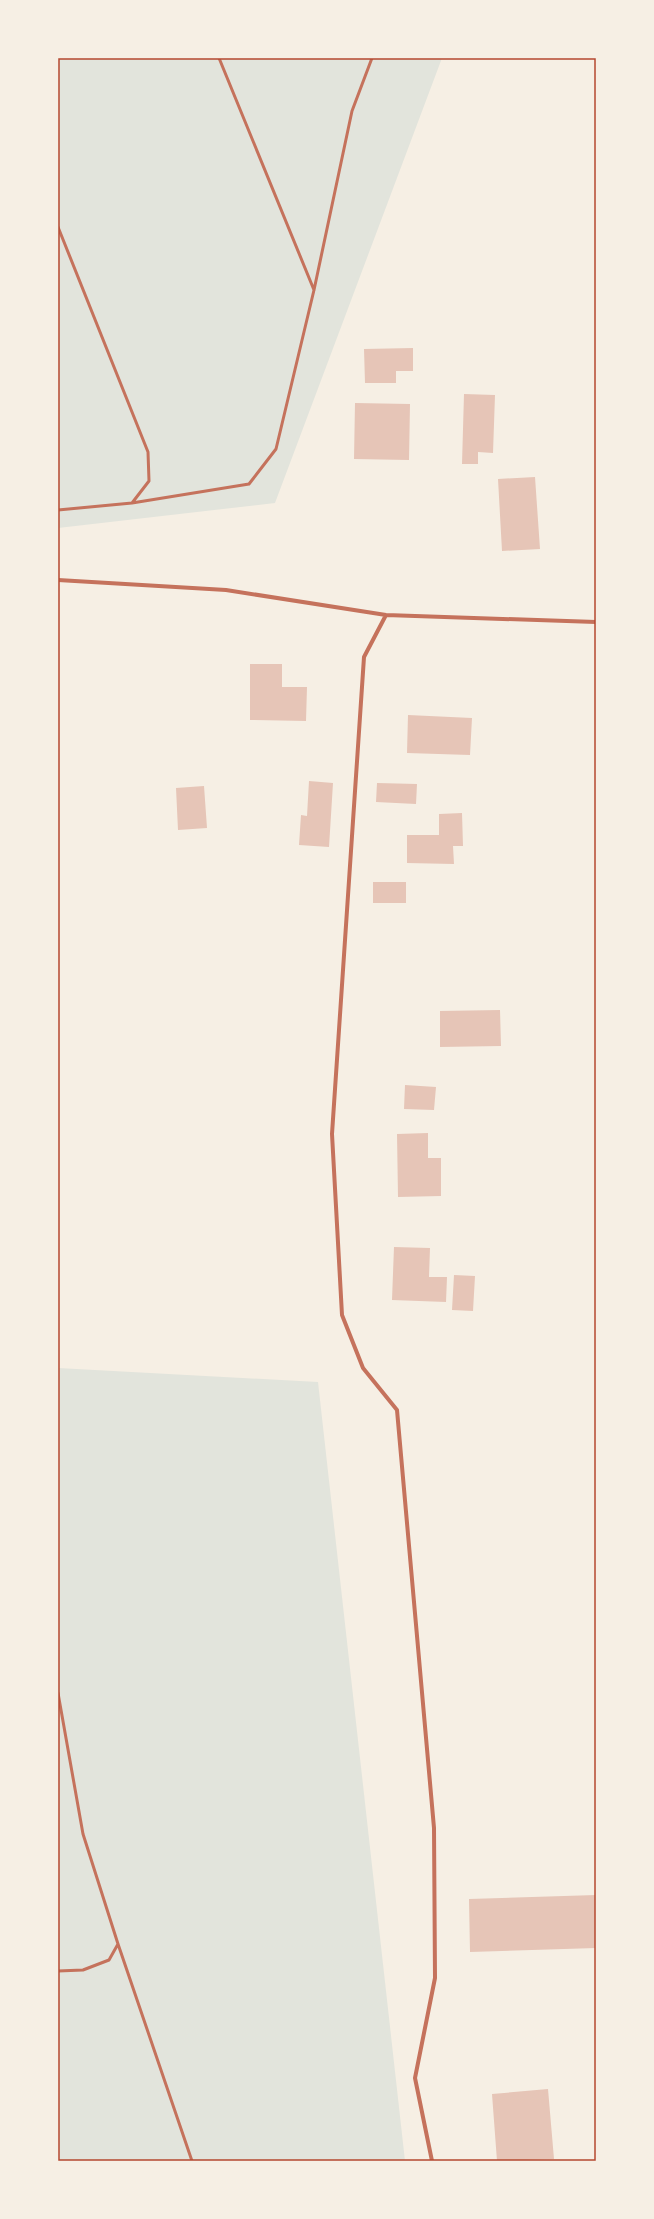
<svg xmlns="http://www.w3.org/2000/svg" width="654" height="2219" viewBox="0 0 654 2219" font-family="'Source Sans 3',sans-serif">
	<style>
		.green { fill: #e2e4dc }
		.building { fill: #e6c5b7 }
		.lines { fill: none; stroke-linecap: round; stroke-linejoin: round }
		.service { stroke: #c5725c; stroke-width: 3 }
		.minor { stroke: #c5725c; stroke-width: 4 }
		.neatline { fill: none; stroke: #b5482f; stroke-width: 1.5 }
	</style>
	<rect width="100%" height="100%" fill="#f6efe4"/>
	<path class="green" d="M58 58H442L275 503 58 528Z
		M58 1368 318 1382 405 2161H58Z"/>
	<path class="building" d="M413 348V371H396V383H365L364 349Z
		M464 394 495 395 493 453 478 452V464H462Z
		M355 403 410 404 409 460 354 459Z
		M535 477 540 549 502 551 498 479Z
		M250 664H282V687H307L306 721 250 720Z
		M408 715 472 718 470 755 407 753Z
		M309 781 333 783 329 847 299 845 301 815 307 816Z
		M377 783 417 784 416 804 376 802Z
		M204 786 207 828 178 830 176 788Z
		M462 813 463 846H453L454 864 407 863V835H439V814Z
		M373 882H406V903H373Z
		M500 1010 501 1046 440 1047V1011Z
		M405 1085 436 1087 434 1110 404 1109Z
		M428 1133V1158H441V1196L398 1197 397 1134Z
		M394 1247 430 1248 429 1277H447L446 1302 392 1300Z
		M454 1275 475 1276 473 1311 452 1310Z
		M596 1895V1948L470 1952 469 1899Z
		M548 2089 554 2159 497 2161 492 2094Z"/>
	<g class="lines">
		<path class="service" d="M219 58 314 290
			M58 227 148 452 149 481 132 503
			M58 510 132 503 249 484 276 449 314 290 352 111 372 58
			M58 1693 83 1834 118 1944 192 2161
			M58 1971 83 1970 109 1960 118 1944"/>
		<path class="minor" d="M58 580 226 590 386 615 596 622
			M386 615 364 657 332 1134 342 1315 363 1368 397 1410 434 1828 435 1978 415 2078 432 2161"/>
	</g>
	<rect width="654" height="2219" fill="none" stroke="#f6efe4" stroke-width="118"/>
	<rect x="59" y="59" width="536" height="2101" class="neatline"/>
</svg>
